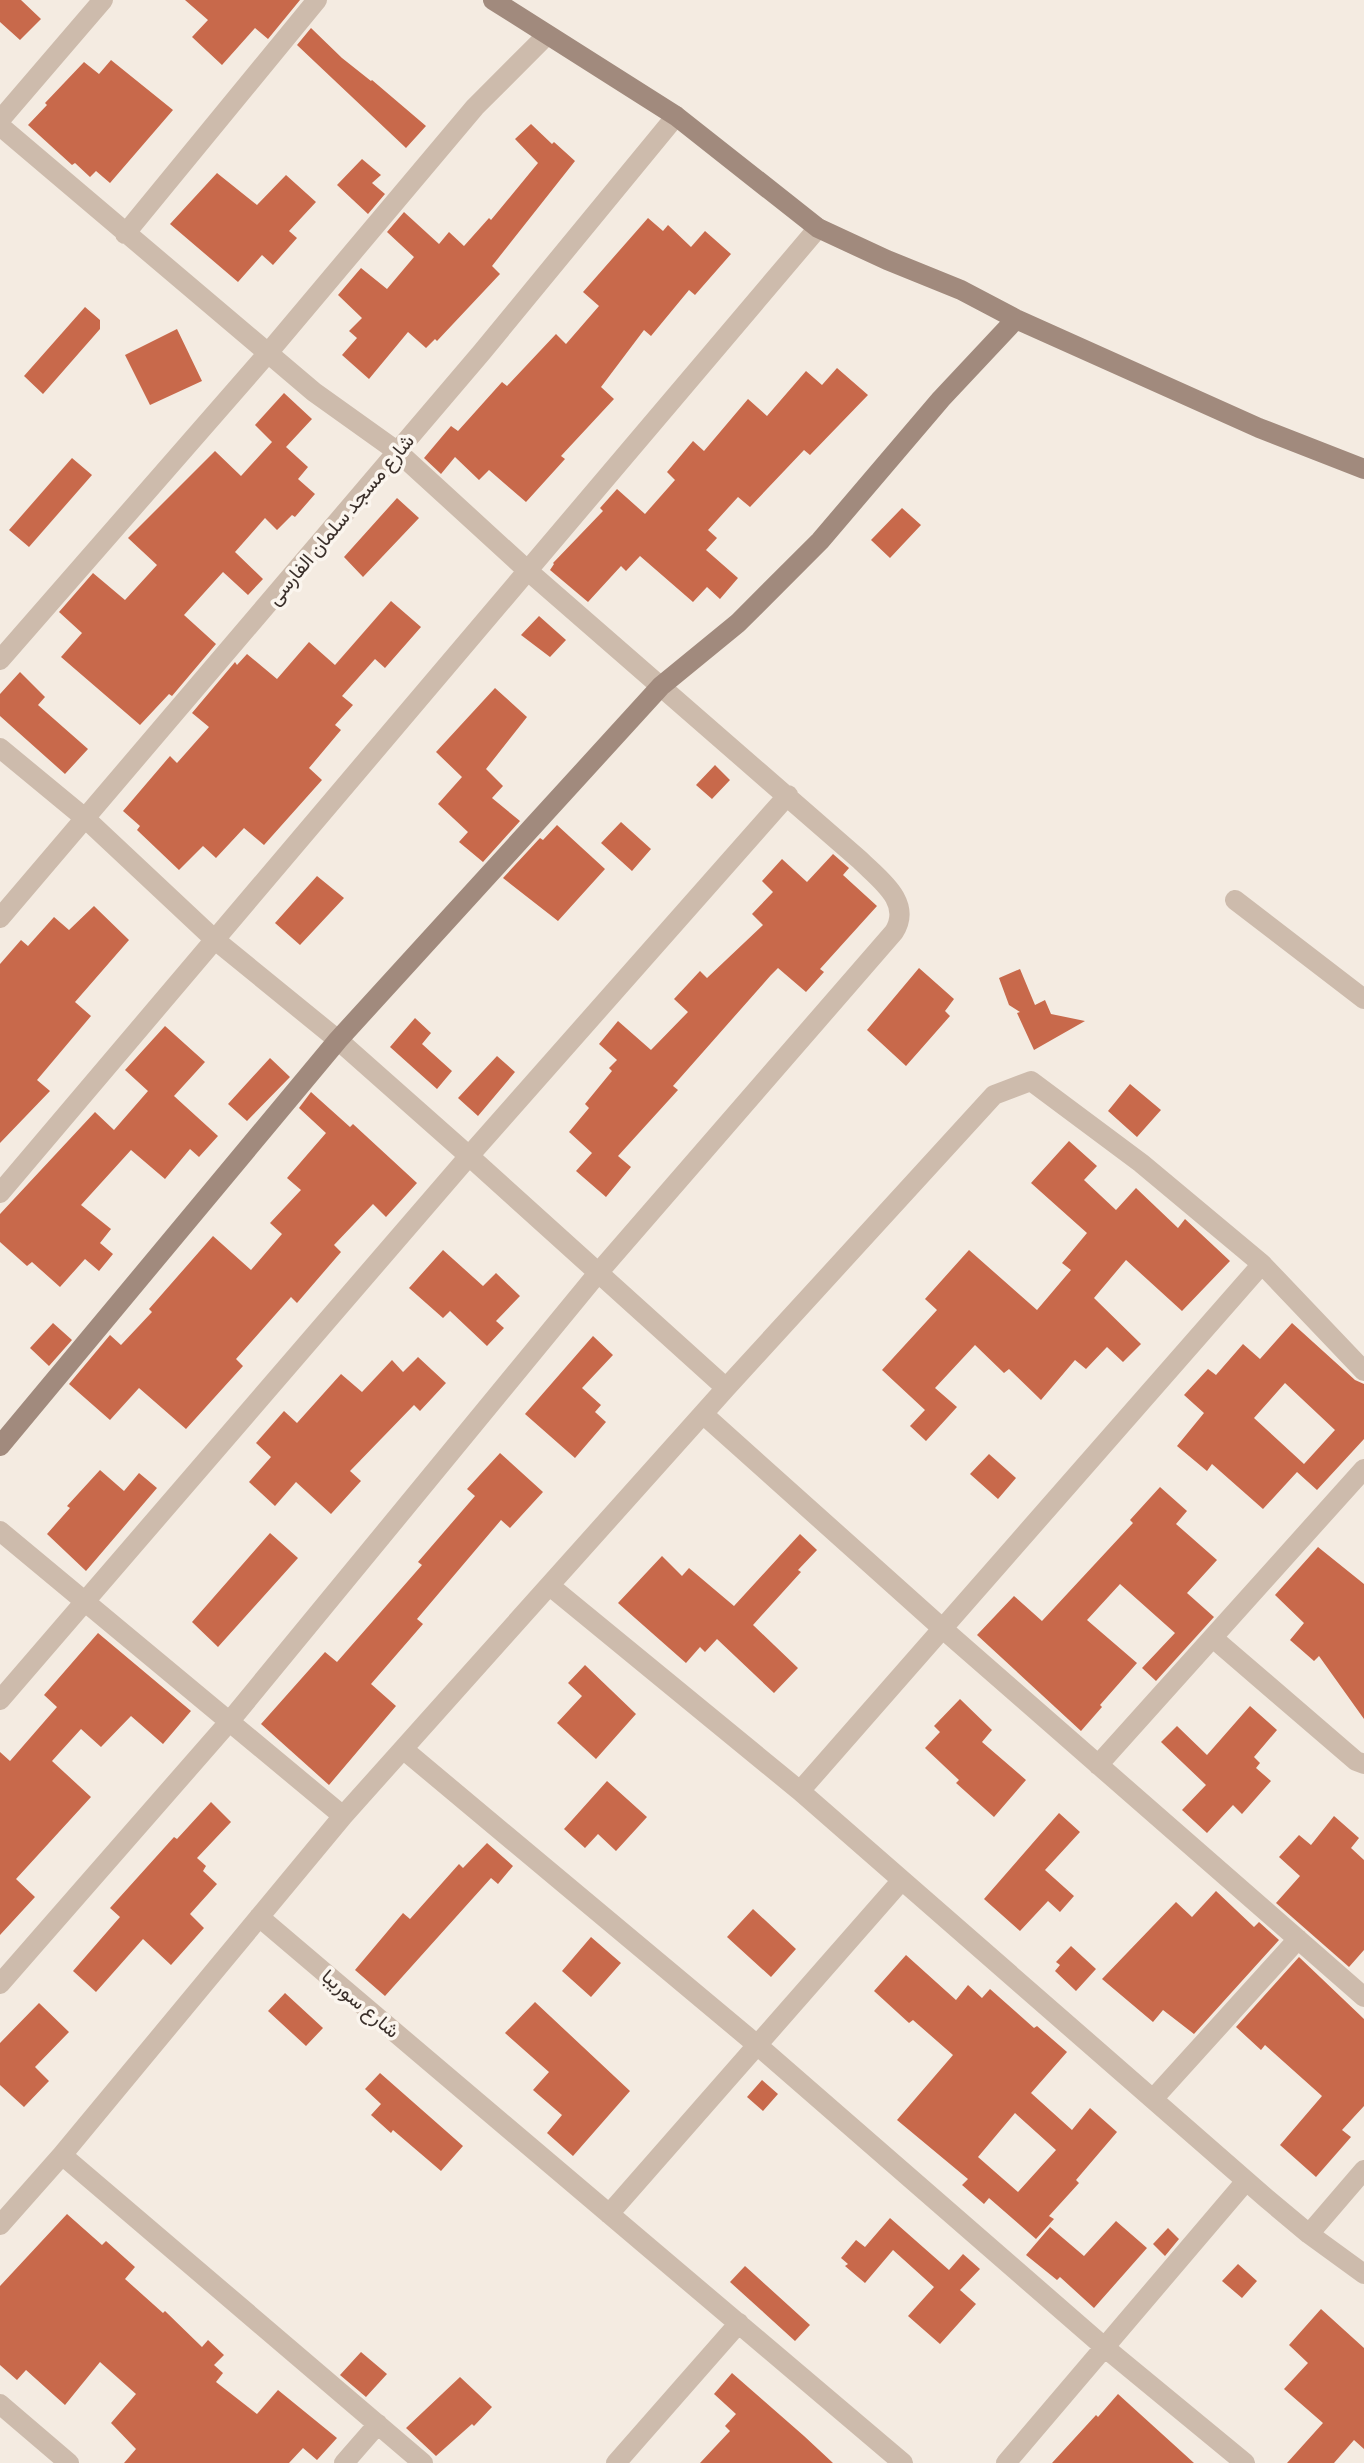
<svg xmlns="http://www.w3.org/2000/svg" width="1364" height="2463" viewBox="0 0 1364 2463" font-family="Manrope,Vazirmatn,sans-serif">
	<style>
		.building { fill: #c8694b; fill-rule: evenodd }
		.lines { fill: none; stroke-linecap: round; stroke-linejoin: round }
		.street { stroke: #cdbbac; stroke-width: 20 }
		.secondary { stroke: #a18a7d; stroke-width: 20 }
		.labels { text-anchor: middle; dominant-baseline: central; stroke-width: 7; stroke-linejoin: round; paint-order: stroke }
		.street-label { font-size: 20px; fill: #3b302b; stroke: #fbf5ee }
	</style>
	<rect width="100%" height="100%" fill="#f4ebe1"/>
	<path class="building" d="M0 0H21L41 19 20 40 0 22Z
		M185 0H300L268 39 255 28 222 65 192 37 208 20Z
		M311 28 342 58 371 81 372 80 426 126 406 148 297 45Z
		M111 60 173 110 110 183 96 171 90 177 75 163 72 165 28 125 47 105 45 103 84 62 99 74Z
		M531 124 552 144 554 142 575 161 492 266 500 274 437 341 435 339 426 348 408 332 369 379 342 355 357 338 349 331 362 318 338 295 361 268 387 289 414 257 387 232 404 212 439 244 449 232 464 246 489 218 491 220 538 163 515 139Z
		M362 159 381 175 372 183 385 194 368 214 337 185Z
		M217 173 257 205 286 175 316 202 289 231 297 238 273 265 262 255 238 282 170 224Z
		M648 218 663 231 668 225 691 247 705 231 731 254 695 295 689 290 651 336 644 330 601 387 614 399 561 456 565 459 526 502 489 470 479 480 455 457 441 474 424 458 451 426 458 431 502 382 507 386 556 334 566 344 599 306 583 292Z
		M85 307 100 320V329L43 394 24 376Z
		M177 329 202 381 150 405 125 355Z
		M837 368 868 395 810 455 804 450 750 507 738 497 708 530 717 538 706 550 738 578 720 599 707 587 693 602 640 556 626 571 621 566 588 602 550 570 554 564 553 563 603 511 600 508 617 489 645 514 675 480 667 472 693 441 704 451 748 399 767 416 806 371 822 385Z
		M284 393 312 419 286 447 308 467 298 479 315 494 295 517 292 515 277 530 265 518 235 552 263 579 248 595 223 572 184 615 216 644 172 696 169 694 140 725 61 657 82 633 59 612 93 573 125 600 157 565 128 538 215 451 241 476 272 442 255 425Z
		M72 458 92 475 29 547 9 530Z
		M397 498 419 518 363 577 344 557Z
		M902 508 921 525 890 558 871 540Z
		M391 601 421 627 385 668 375 659 342 696 353 705 335 725 341 730 309 768 322 780 264 845 244 828 216 858 203 846 179 870 137 830 140 826 123 811 170 756 177 763 209 727 192 713 235 662 237 665 247 654 277 679 309 642 335 665Z
		M539 616 566 640 550 657 521 635Z
		M20 672 45 697 38 705 88 749 65 774 0 716V694Z
		M495 688 527 717 486 769 503 786 492 798 520 821 483 862 459 842 468 832 438 804 462 777 436 752Z
		M715 765 730 780 712 799 696 785Z
		M621 822 651 849 632 871 601 843Z
		M557 825 605 869 558 921 503 878 540 838 543 840Z
		M833 854 849 868 843 875 877 906 820 969 824 972 806 992 778 968 771 975 673 1086 678 1090 618 1156 631 1167 606 1197 576 1171 592 1153 569 1132 589 1108 585 1104 612 1071 609 1068 617 1060 599 1044 618 1021 651 1050 688 1012 674 999 700 971 707 978 763 925 752 914 773 892 762 881 782 859 807 882Z
		M317 876 344 898 300 945 275 923Z
		M94 906 129 940 75 1002 91 1016 37 1080 50 1091 0 1143V964L21 940 28 946 54 917 69 930Z
		M919 968 954 999 945 1011 950 1016 906 1066 867 1030Z
		M1020 969 1035 1005 1045 1000 1051 1014 1085 1021 1034 1050 1017 1013 1020 1012 1009 1005 999 978Z
		M415 1018 431 1033 422 1044 452 1071 437 1089 390 1047Z
		M165 1026 205 1062 174 1096 218 1136 199 1157 190 1149 165 1179 131 1150 81 1205 111 1229 100 1243 113 1254 99 1271 85 1259 60 1287 32 1262 27 1266 0 1242V1214L95 1112 114 1130 148 1091 125 1070Z
		M497 1056 515 1072 478 1116 458 1098Z
		M270 1058 290 1077 247 1121 228 1104Z
		M1130 1084 1161 1110 1137 1137 1108 1111Z
		M311 1092 350 1127 353 1124 417 1183 386 1217 373 1204 334 1245 341 1252 297 1303 291 1297 236 1359 243 1366 186 1429 139 1388 110 1420 69 1384 110 1335 121 1345 152 1312 149 1309 213 1236 251 1270 282 1234 270 1223 301 1190 287 1178 326 1133 299 1108Z
		M1069 1141 1097 1166 1084 1180 1116 1210 1136 1188 1178 1228 1185 1219 1230 1261 1182 1311 1126 1260 1094 1298 1141 1344 1123 1362 1107 1347 1086 1369 1075 1360 1041 1400 1009 1369 1004 1373 975 1345 935 1388 957 1407 926 1441 910 1426 925 1410 882 1370 937 1310 925 1299 969 1250 1037 1310 1071 1270 1062 1263 1087 1233 1031 1183Z
		M443 1250 483 1286 496 1273 520 1296 496 1321 504 1328 487 1346 450 1311 443 1318 409 1288Z
		M53 1323 72 1340 49 1366 30 1348Z
		M1292 1323 1355 1380 1364 1384V1439L1317 1490 1297 1472 1263 1509 1212 1464 1207 1471 1177 1446 1204 1413 1184 1395 1208 1369 1216 1375 1243 1344 1260 1359ZM1285 1383 1335 1430 1304 1464 1254 1418Z
		M593 1336 613 1355 582 1388 601 1405 595 1412 606 1422 575 1458 525 1414Z
		M418 1357 446 1383 420 1411 414 1405 350 1471 361 1481 331 1514 296 1482 275 1506 249 1482 271 1457 256 1443 284 1411 297 1423 341 1374 362 1392 392 1360 403 1372Z
		M500 1453 543 1492 510 1528 501 1520 417 1619 423 1624 371 1684 396 1706 329 1785 261 1724 325 1652 337 1662 422 1565 418 1562 475 1496 467 1489Z
		M989 1454 1016 1478 998 1499 970 1474Z
		M100 1470 124 1491 139 1473 157 1488 86 1571 47 1534 70 1508 67 1506Z
		M1160 1487 1187 1511 1176 1524 1217 1560 1187 1593 1214 1617 1156 1681 1142 1668 1175 1633 1120 1584 1087 1620 1137 1663 1100 1705 1102 1707 1081 1731 977 1635 1014 1596 1042 1621 1133 1523 1130 1520Z
		M270 1533 298 1558 218 1647 192 1622Z
		M800 1534 817 1550 798 1570 801 1572 753 1625 798 1668 774 1693 717 1639 705 1652 700 1647 686 1663 618 1603 662 1556 682 1576 689 1568 734 1606Z
		M1318 1547 1364 1584V1719L1319 1656 1314 1661 1290 1640 1304 1623 1275 1595Z
		M98 1633 191 1711 163 1744 131 1716 101 1747 81 1729 52 1761 91 1797 16 1879 35 1897 0 1935V1752L10 1761 57 1707 44 1695Z
		M585 1665 636 1714 596 1759 557 1723 582 1696 568 1683Z
		M960 1699 992 1730 982 1742 1026 1780 994 1817 956 1783 959 1780 925 1748 940 1732 934 1726Z
		M1250 1706 1277 1730 1254 1757 1260 1763 1256 1768 1271 1781 1242 1814 1233 1805 1207 1833 1182 1810 1206 1785 1161 1742 1177 1726 1207 1755Z
		M607 1781 647 1817 616 1851 598 1834 585 1848 564 1829Z
		M211 1802 231 1822 197 1858 206 1866 203 1871 217 1884 190 1914 204 1928 171 1965 143 1939 96 1992 73 1971 120 1917 110 1908 174 1837 177 1839Z
		M1059 1813 1080 1832 1045 1870 1074 1896 1060 1912 1048 1901 1020 1931 984 1899Z
		M1334 1816 1359 1838 1351 1848 1364 1860V1950L1349 1967 1276 1903 1300 1876 1279 1857 1299 1835 1311 1845Z
		M487 1843 513 1866 498 1884 491 1878 385 1996 355 1970 403 1913 410 1919 459 1864 463 1868Z
		M1216 1891 1254 1927 1259 1922 1279 1940 1194 2034 1163 2010 1153 2022 1102 1979 1176 1902 1192 1917Z
		M753 1909 796 1949 771 1977 727 1937Z
		M591 1937 621 1963 591 1997 562 1971Z
		M1071 1946 1096 1969 1076 1991 1055 1971 1060 1965 1056 1962Z
		M906 1955 956 2000 968 1985 982 1998 990 1989 1034 2028 1037 2026 1067 2052 1031 2093 1072 2130 1090 2108 1117 2132 1076 2180 1079 2183 1049 2216 1054 2219 1036 2239 989 2198 984 2204 962 2185 968 2179 897 2120 953 2055 913 2020 909 2023 874 1991ZM1015 2113 1056 2150 1018 2192 978 2157Z
		M1299 1957 1364 2019V2106L1342 2130 1351 2137 1316 2177 1280 2145 1322 2096 1265 2045 1261 2050 1236 2027Z
		M285 1993 323 2028 306 2046 268 2011Z
		M535 2002 630 2091 573 2156 547 2133 562 2115 533 2090 549 2072 505 2033Z
		M39 2003 69 2032 35 2067 49 2081 24 2107 0 2085V2043Z
		M380 2073 463 2146 441 2171 393 2130 391 2133 371 2115 381 2104 365 2089Z
		M762 2080 778 2094 763 2111 747 2097Z
		M67 2214 102 2245 106 2241 135 2267 125 2279 163 2313 165 2311 202 2347 208 2340 224 2355 214 2365 223 2373 216 2382 257 2414 278 2390 337 2438 317 2460 303 2448 289 2463H124L136 2449 111 2423 136 2394 100 2362 65 2405 26 2370 17 2380 0 2365V2286Z
		M890 2218 949 2270 963 2254 980 2269 960 2290 976 2304 940 2344 908 2316 934 2287 893 2250 865 2283 845 2266 848 2264 841 2258 856 2240 865 2247Z
		M1116 2221 1147 2248 1094 2308 1060 2277 1057 2280 1026 2255 1050 2227 1084 2256Z
		M1168 2228 1179 2239 1165 2256 1153 2244Z
		M1238 2264 1257 2281 1242 2298 1222 2281Z
		M745 2266 810 2325 795 2341 730 2282Z
		M1321 2309 1364 2348V2449L1354 2440 1334 2463H1287L1323 2423 1284 2389 1308 2363 1289 2345Z
		M361 2352 387 2374 366 2397 340 2375Z
		M732 2373 804 2436 833 2463H700L730 2431 725 2426 736 2414 714 2394Z
		M460 2377 492 2407 474 2426 472 2424 436 2456 406 2428Z
		M1118 2394 1194 2463H1052L1096 2415 1098 2417Z"/>
	<g class="lines">
		<path class="street" d="M0 120 103 0
			M0 126 314 392 398 452 527 570 860 860C879 879 913 902 894 932L598 1273 229 1722 0 1984
			M125 234 317 0
			M0 660 268 353 475 107 546 36
			M0 748 86 819 214 939 338 1040 469 1156 726 1388
			M1235 900 1364 999
			M0 918 482 352 676 116
			M0 1193 818 228
			M703 1414 943 1629 1364 1997
			M0 1531 343 1816
			M550 1586 800 1791 1266 2198 1309 2234 1364 2274
			M1213 1638 1356 1761 1364 1764
			M0 1700 469 1156 788 795
			M403 1749 756 2044 1103 2346 1245 2463
			M1098 1765 1364 1469
			M800 1791 1262 1264
			M259 1917 903 2463
			M1153 2099 1298 1939
			M62 2155 423 2463
			M609 2214 902 1880
			M0 2225 62 2155 343 1816 726 1388 994 1095 1031 1081 1141 1163 1262 1264 1364 1371
			M1309 2234 1364 2170
			M0 2404 69 2463
			M344 2463 378 2424
			M616 2463 739 2323
			M1006 2463 1246 2181"/>
		<path class="secondary" d="M493 0 676 116 818 228 887 260 961 290 1016 319 1259 428 1364 469
			M0 1446 338 1040 661 686 738 623 820 541 941 399 1016 319"/>
	</g>
	<g class="labels">
		<g class="street-label">
			<text transform="translate(340 519) rotate(-50)">شارع مسجد سلمان الفارسى</text>
			<text transform="translate(361 2003) rotate(40)">شارع سوريبا</text>
		</g>
	</g>
</svg>
